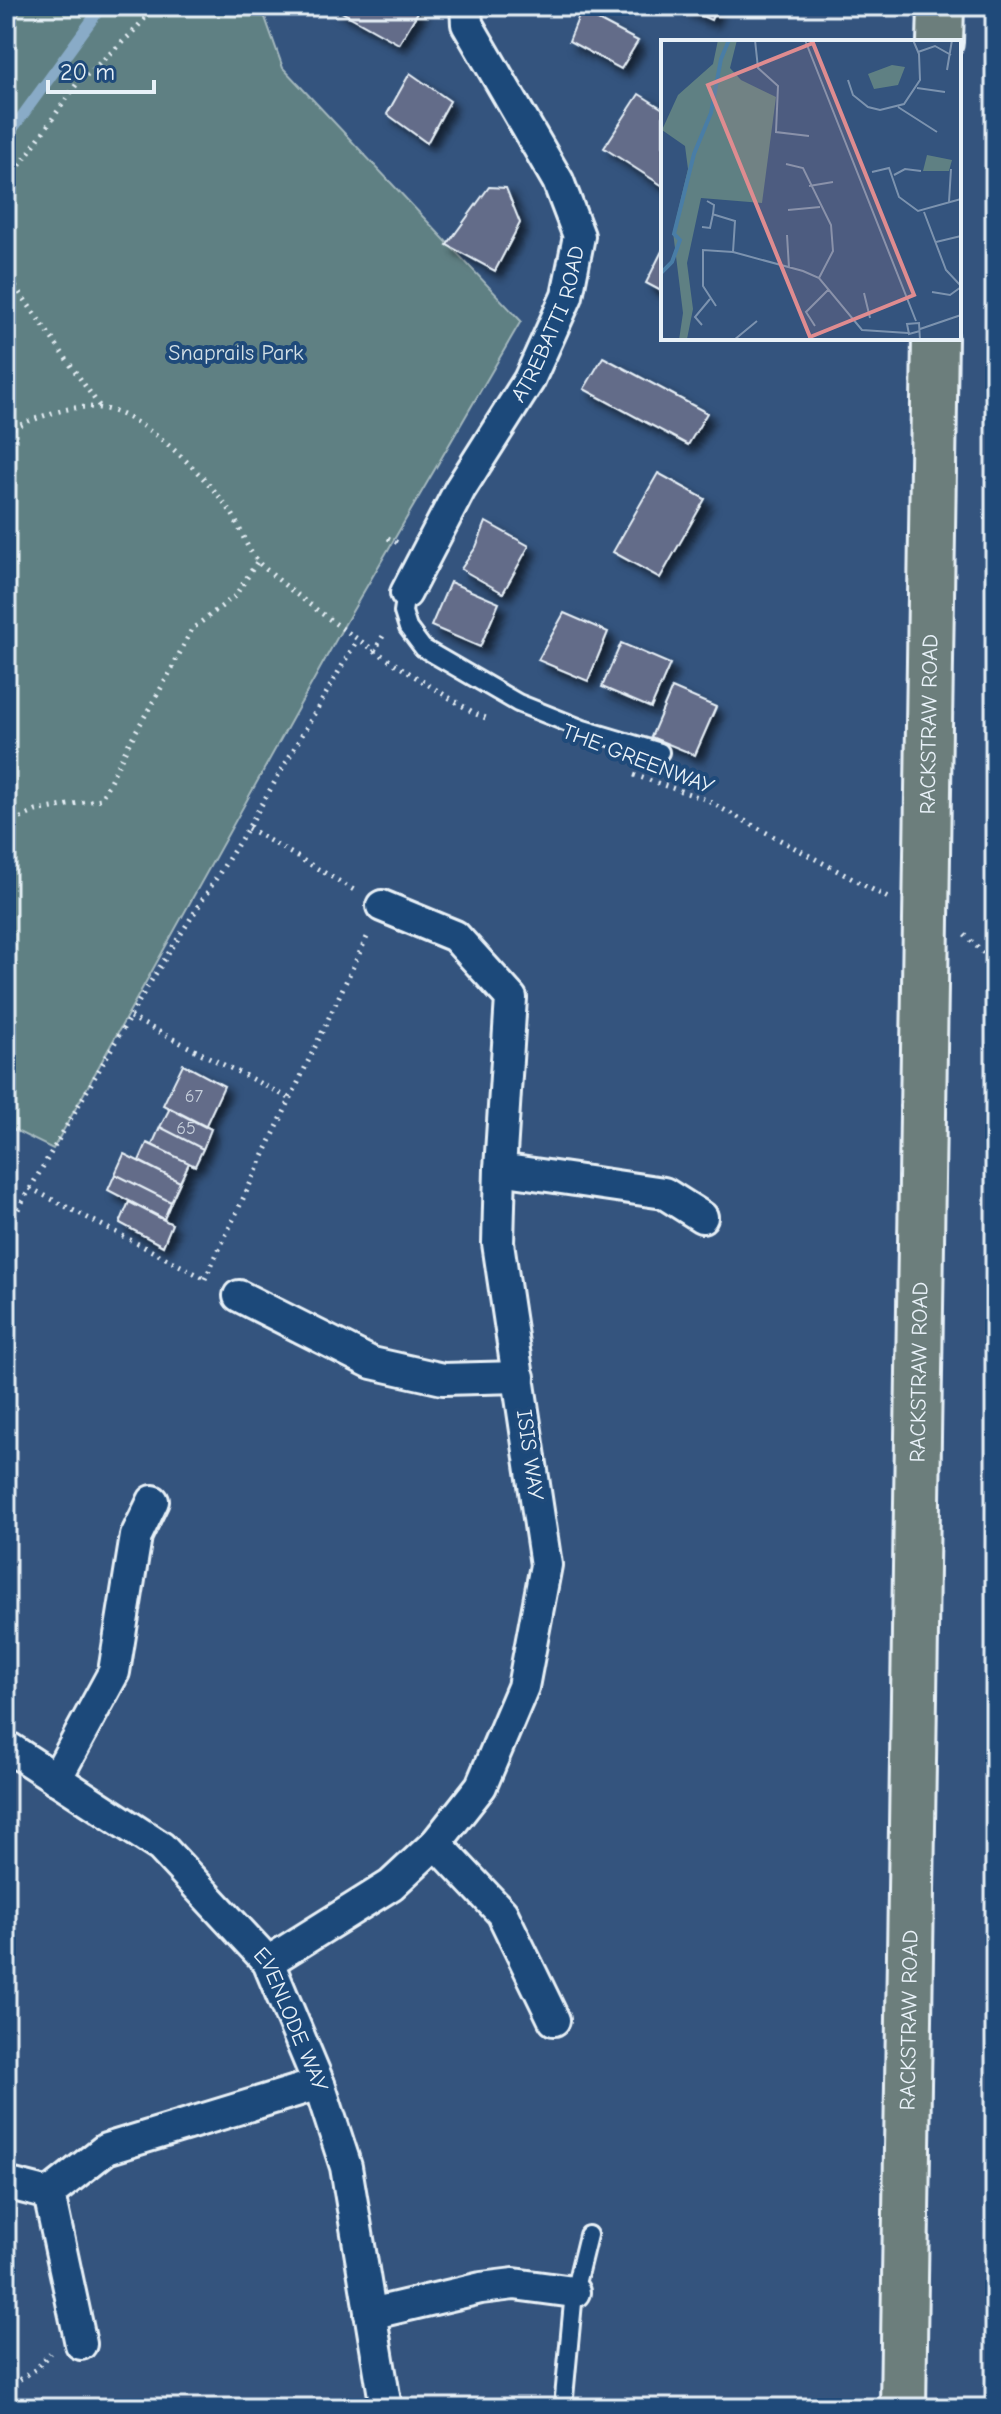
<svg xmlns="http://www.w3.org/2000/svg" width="1001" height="2414" viewBox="0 0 1001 2414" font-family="'Comic Neue',sans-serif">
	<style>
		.green { fill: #5f8083; stroke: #a4b8be; stroke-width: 2 }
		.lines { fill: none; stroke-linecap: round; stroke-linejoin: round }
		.stream { stroke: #89abc7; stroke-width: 11 }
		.building { fill: #646c89; stroke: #e8f1f8; stroke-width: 2; filter: url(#shadow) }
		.service-casing { stroke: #e8f1f8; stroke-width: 22 }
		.minor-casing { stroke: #e8f1f8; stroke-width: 36 }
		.primary-casing { stroke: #e8f1f8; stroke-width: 50 }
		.path { stroke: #e8f1f8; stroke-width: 5; stroke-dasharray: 2 6; stroke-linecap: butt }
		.service { stroke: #1f4a7a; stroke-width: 16 }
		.minor { stroke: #1f4a7a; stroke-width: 30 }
		.primary { stroke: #6c7e7c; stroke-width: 44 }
		.labels { text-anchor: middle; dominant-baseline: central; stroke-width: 8; stroke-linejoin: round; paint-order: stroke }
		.number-label { font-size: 18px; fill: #c7d0dc }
		.street-label { font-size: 22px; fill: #e8f1f8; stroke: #1f4a7a }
		.park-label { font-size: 22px; fill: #d3e0e6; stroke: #1f4a7a }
		.inset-river { fill: none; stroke: #497da6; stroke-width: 4 }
		.inset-road { fill: none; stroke: #7c93af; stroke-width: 2 }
		.view { fill: #df8c90; fill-opacity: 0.15; stroke: #df8c90; stroke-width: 4 }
		.inset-edge { fill: none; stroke: #e8f1f8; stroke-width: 4 }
	</style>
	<defs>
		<filter id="shadow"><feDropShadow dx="7" dy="7" stdDeviation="4" flood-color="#0009"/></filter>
	</defs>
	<rect width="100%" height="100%" fill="#34547e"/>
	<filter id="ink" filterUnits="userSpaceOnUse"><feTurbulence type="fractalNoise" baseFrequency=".0125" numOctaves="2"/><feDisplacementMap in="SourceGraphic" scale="16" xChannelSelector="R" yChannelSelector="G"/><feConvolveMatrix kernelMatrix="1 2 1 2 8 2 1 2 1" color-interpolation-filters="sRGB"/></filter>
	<g filter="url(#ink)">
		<path class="green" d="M6 6H261L283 68 521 321 342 629 53 1149 6 1126Z"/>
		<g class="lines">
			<path class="stream" d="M6 138 102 6"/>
		</g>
		<path class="building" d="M331 6H419L421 7 399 44Z
			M679 6H717L711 20Z
			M581 11 638 41 621 69 569 41Z
			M410 73 450 101 427 143 387 114Z
			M639 94 663 109V186L604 148Z
			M489 187 506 188 520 223 495 271 447 245Z
			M663 249V292L646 283Z
			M603 357 707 413 688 445 584 389Z
			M658 473 705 499 660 578 613 552Z
			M486 522 529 546 503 593 461 569 476 547Z
			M450 582 499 603 480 647 431 626Z
			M564 613 608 632 588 681 538 660Z
			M621 643 670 664 651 708 602 687Z
			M672 688 716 707 695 755 651 737Z
			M183 1064 224 1086 205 1127 163 1105Z
			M170 1108 211 1129 203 1149 160 1127Z
			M160 1127 203 1149 195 1166 152 1145Z
			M147 1143 189 1163 180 1182 139 1161Z
			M124 1154 180 1182 171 1202 115 1174Z
			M115 1174 171 1202 164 1219 108 1190Z
			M129 1202 172 1224 163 1246 120 1223Z"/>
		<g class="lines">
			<defs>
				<path id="service" d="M406 593 403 612 408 628 423 648 518 703 583 729 660 752
					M563 2408 574 2292 588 2235"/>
				<g id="minor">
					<path id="s1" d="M406 593 460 489 529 380 567 296 579 236 558 181 467 24 466 6"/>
					<path d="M500 1169 664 1193 702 1217"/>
					<path d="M239 1296 372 1363 443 1379 519 1377"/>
					<path id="s2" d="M6 1746 161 1847 268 1962 319 2084 346 2167 386 2408"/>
					<path d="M56 1779 114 1672 136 1536 153 1501"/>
					<path d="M436 1843 502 1913 554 2020"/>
					<path d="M268 1962 391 1885 436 1843 481 1786 523 1687 546 1565 498 1243 500 1169 511 998 455 936 382 906"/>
					<path d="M6 2183 49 2194"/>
					<path d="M370 2314 481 2288 514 2284 574 2292"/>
					<path d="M81 2344 49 2194 106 2149 319 2084"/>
				</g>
				<g id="primary">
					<path d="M940 42 941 6"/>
					<path id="s3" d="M903 2408 935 338"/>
				</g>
			</defs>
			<use href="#service" class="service-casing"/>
			<use href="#minor" class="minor-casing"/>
			<use href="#primary" class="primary-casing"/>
			<path class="path" d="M6 185 76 85 131 34 156 6
				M6 273 100 407
				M6 431C35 419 68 403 100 408 144 414 206 476 231 512 241 528 247 552 261 565 329 624 400 668 476 714L491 720
				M388 538 398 543
				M374 652 383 636
				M634 775 704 799 888 898
				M6 825 36 811 101 799 128 745 168 676 192 629 235 596 257 562
				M248 828 354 890
				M965 935 995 964
				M130 1017 291 1099
				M30 1188 206 1279
				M6 1230 146 989 248 828 357 640
				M205 1279 369 933
				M6 2388 36 2369 50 2353"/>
			<use href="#service" class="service"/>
			<use href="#minor" class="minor"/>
			<use href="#primary" class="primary"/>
		</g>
	</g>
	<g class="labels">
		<g class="number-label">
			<text x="194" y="1096">67</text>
			<text x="186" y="1128">65</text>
		</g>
		<g class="street-label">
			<text stroke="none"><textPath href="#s1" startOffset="306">ATREBATTI ROAD</textPath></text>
			<text stroke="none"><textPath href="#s3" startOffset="1684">RACKSTRAW ROAD</textPath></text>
			<text transform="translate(638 759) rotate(21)">THE GREENWAY</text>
			<text stroke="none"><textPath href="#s3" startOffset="1036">RACKSTRAW ROAD</textPath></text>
			<text transform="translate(530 1455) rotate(82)">ISIS WAY</text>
			<text stroke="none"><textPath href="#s2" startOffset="404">EVENLODE WAY</textPath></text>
			<text stroke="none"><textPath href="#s3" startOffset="388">RACKSTRAW ROAD</textPath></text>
		</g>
		<g class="park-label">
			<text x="236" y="353">Snaprails Park</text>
		</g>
	</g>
	<g transform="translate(661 40)">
		<rect width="300" height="300" fill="#34547e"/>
		<path d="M57 0H76L69 28 80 40 115 57 101 163 40 158 26 223 32 269 26 299 18 300 22 273 12 192 27 129 24 106 1 90 17 55 52 24ZM231 25 244 27 237 45 213 49 207 34ZM266 115 291 120 288 131H262Z" fill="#5f8083"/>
		<path class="inset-river" d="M0 233 11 222 19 200 13 194 33 114 50 73 60 19 68 0"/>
		<path class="inset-road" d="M94 0 97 28 117 46 115 92 148 96M144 0 255 281M257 12 274 6 290 15M286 30 291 0M187 40 192 55 207 67 219 70 243 64 259 40 258 14 252 0M256 48 284 52M237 67 276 92M125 124 142 128 170 185 172 211 158 238M211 132 228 128 238 157 257 171 300 159M233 135 244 129 260 131M148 146 172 142M288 162 290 129M127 170 159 167M263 172 285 230 300 246M51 174 74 181 72 212M41 187 49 188 52 174 53 165 46 161M126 195 128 228M275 202 300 196M271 252 289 255 300 247M203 253 209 278M55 266 42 246V210L72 212 142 231 158 238 201 290 247 293M41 285 34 277 49 259M154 286 145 272 167 250M259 289 300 275M259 291 248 294 246 284 258 283 259 300M73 300 96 281"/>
		<path class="view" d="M152 3 253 255 149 297 47 45Z"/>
		<rect width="300" height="300" class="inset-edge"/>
	</g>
	<rect width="1001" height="2414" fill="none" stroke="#1f4a7a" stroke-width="32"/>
	<rect x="16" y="16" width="969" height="2382" fill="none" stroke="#e8f1f8" stroke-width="3" filter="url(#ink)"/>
	<path d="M48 80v12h106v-12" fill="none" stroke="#e8f1f8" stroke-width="4"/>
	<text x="60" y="80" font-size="24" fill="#e8f1f8" stroke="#1f4a7a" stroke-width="6" paint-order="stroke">20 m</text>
</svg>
